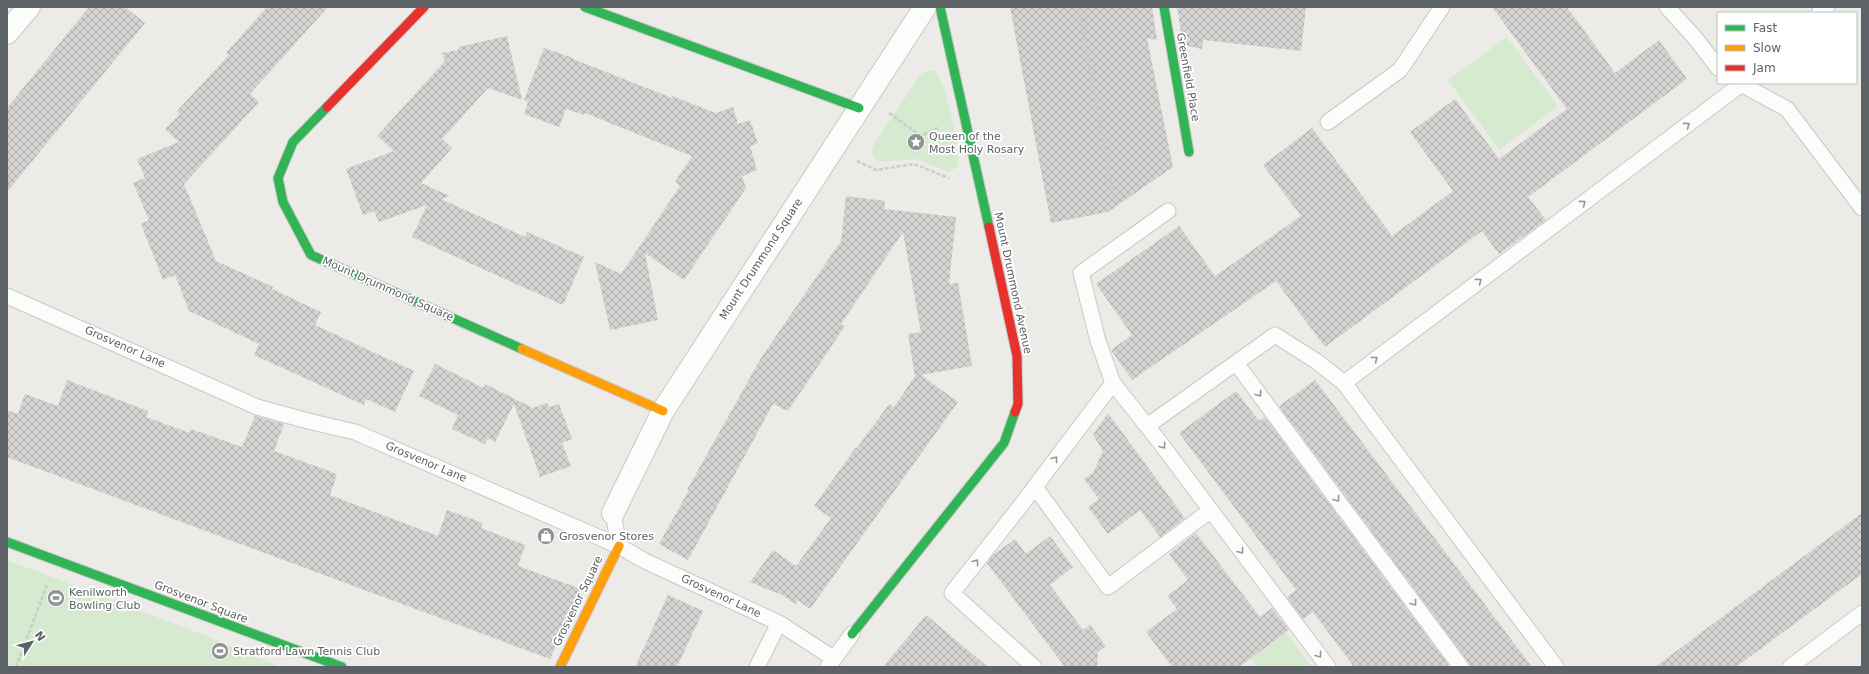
<svg xmlns="http://www.w3.org/2000/svg" width="1869" height="674" viewBox="0 0 1869 674" font-family="'DejaVu Sans',sans-serif">
	<style>
		.green { fill: #d6ead0 }
		.building { fill: url(#building-cross-hatch) }
		.lines { fill: none; stroke-linecap: round; stroke-linejoin: round }
		.lane-casing { stroke: #c8c8c8; stroke-width: 17 }
		.street-casing { stroke: #c8c8c8; stroke-width: 24 }
		.fast-casing { stroke: #c9c9c9; stroke-width: 11 }
		.slow-casing { stroke: #c9c9c9; stroke-width: 11 }
		.jam-casing { stroke: #c9c9c9; stroke-width: 11 }
		.path { stroke: #c6cec9; stroke-width: 2.5; stroke-dasharray: 4 2; stroke-linecap: butt }
		.lane { stroke: #fcfcfb; stroke-width: 15 }
		.street { stroke: #fcfcfb; stroke-width: 22 }
		.fast { stroke: #30b455; stroke-width: 9 }
		.slow { stroke: #ff9f0a; stroke-width: 9 }
		.jam { stroke: #e5322d; stroke-width: 9 }
		.oneway { stroke: #94989a }
		.labels { text-anchor: middle; dominant-baseline: central; stroke-width: 3.5; stroke-linejoin: round; paint-order: stroke }
		.street-label { font-size: 11px; fill: #5c6266; stroke: #fff }
		.poi-label { font-size: 11px; fill: #5c6266; stroke: #fff; text-anchor: start }
	</style>
	<defs>
		<pattern id="building-cross-hatch" width="8" height="8" patternUnits="userSpaceOnUse"><rect width="8" height="8" fill="#d5d3d1"/><path d="M0 0l8 8M0 8l8-8" fill="none" stroke="#b0afad"/></pattern>
	</defs>
	<rect width="100%" height="100%" fill="#edebe7"/>
	<path class="green" d="M1507 37 1558 106 1499 150 1448 80Z
		M934 70C950 90 956 140 959 166L949 172 916 159 878 162 873 156 871 150 875 143 919 77 926 71Z
		M7 560 204 635 281 667H7Z
		M1286 632 1312 667H1257L1250 658Z"/>
	<path class="building" d="M89 7H125L145 23 7 192V108Z
		M267 7H328L250 94 259 102 184 184 216 261 273 287 272 289 321 312 315 325 414 371 395 412 366 399 364 405 254 355 259 344 189 311 175 275 163 280 141 224 149 220 133 183 145 178 137 159 179 142 165 129 180 114 177 111 229 55 226 53Z
		M1010 7H1152L1157 40 1147 38 1173 167 1108 212 1051 223Z
		M1177 7H1306L1301 51 1203 40 1202 49 1183 45Z
		M1492 7H1567L1615 73 1659 40 1687 79 1528 197 1546 220 1499 254 1482 231 1325 347 1276 281 1132 380 1111 350 1132 335 1096 284 1179 226 1215 276 1301 216 1263 165 1312 128 1392 236 1453 191 1410 132 1455 99 1499 159 1567 109Z
		M507 36 522 100 488 88 442 139 452 148 421 183 450 196 441 199 525 237 527 232 584 257 563 305 412 237 427 205 379 222 374 211 363 215 346 169 394 151 377 136 445 61 442 53 458 50V47Z
		M544 48 573 58V59L672 98V96L716 113 733 107 738 124 750 120 758 143 750 146 757 170 742 176 746 188 684 280 645 253 658 320 610 330 595 262 621 274 680 186 675 182 692 156 585 113 584 115 566 109 559 127 524 114 528 102 524 100Z
		M846 196 885 201 884 209 956 217 949 284 958 283 972 366 921 375 958 402 810 609 798 600 796 604 782 595 750 582 773 550 796 566 831 518 814 506 856 447 857 448 889 404 894 407 915 376 908 334 921 332 903 232 841 324 845 326 788 411 773 404 688 560 659 544 689 490H687L761 358 841 241Z
		M435 364 484 388 485 384 533 408 547 403 549 407 559 404 572 439 562 443 571 466 540 477 514 404 495 442 488 438 485 444 452 429 458 415 419 396Z
		M67 380 148 411 146 417 190 433 191 429 242 447 255 416 284 424 274 451 337 474 330 495 438 536 447 510 483 523 481 528 525 545 518 566 581 589 574 609 550 659 7 457V410L18 414 25 394 58 406Z
		M1315 380 1532 667H1470L1468 662 1279 406Z
		M1236 391 1259 421 1265 417 1450 667H1354L1313 612 1303 619 1287 597 1296 590 1179 433Z
		M1108 413 1185 518 1160 537 1140 510 1108 534 1088 507 1099 499 1084 479 1093 473 1103 451 1093 435Z
		M1862 513V574L1736 667H1655Z
		M1196 533 1260 617 1272 608 1289 630 1239 667H1172L1146 632 1177 609 1167 596 1188 580 1169 554Z
		M1050 536 1073 567 1050 585 1083 630 1090 625 1106 646 1098 652 1097 667H1065L987 563 993 555 1015 539 1026 554Z
		M668 595 703 611 677 667H635Z
		M926 615 988 667H883Z"/>
	<g class="lines">
		<defs>
			<path id="lane" d="M1667 7 1696 39 1718 68
				M1819 13 1827 7
				M1739 83 1787 109 1862 208
				M1328 122 1400 70 1442 7
				M1168 211 1081 273 1098 341 1113 383 1162 445 1328 667
				M7 296 257 407 308 421 355 432 619 546 645 561 779 623 833 658
				M1236 363 1461 667
				M1344 383 1743 83
				M1147 426 1275 335 1316 361 1344 383 1556 667
				M1035 487 1108 587 1211 510
				M613 513 619 546
				M757 667 779 623
				M828 667 852 634
				M1034 667 952 593 1022 504 1113 383
				M1790 667 1862 613"/>
			<path id="street" d="M7 33 29 7
				M613 513 663 411 925 7"/>
			<path id="fast" d="M585 7 859 108
				M940 7 989 227
				M1164 7 1189 152
				M327 107 293 142 278 178 283 202 311 255 522 349
				M7 542 342 667
				M852 634 1004 443 1015 412"/>
			<path id="slow" d="M522 349 663 411
				M560 667 619 546"/>
			<path id="jam" d="M327 107 424 7
				M989 227 1017 356 1018 404 1015 412"/>
		</defs>
		<use href="#lane" class="lane-casing"/>
		<use href="#street" class="street-casing"/>
		<use href="#fast" class="fast-casing"/>
		<use href="#slow" class="slow-casing"/>
		<use href="#jam" class="jam-casing"/>
		<path class="path" d="M1078 7 1115 203
			M889 113 921 136 939 127
			M857 161 876 170 914 164 949 178
			M16 667 47 585"/>
		<use href="#lane" class="lane"/>
		<use href="#street" class="street"/>
		<use href="#fast" class="fast"/>
		<use href="#slow" class="slow"/>
		<use href="#jam" class="jam"/>
	</g>
	<defs><path id="oneway-chevron" d="M-2-3.5L2.5 0L-2 3.5" fill="none" stroke-width="1.6" stroke-linecap="round" stroke-linejoin="round"/></defs>
	<g class="oneway">
		<use href="#oneway-chevron" transform="translate(1687 125) rotate(-37)"/>
		<use href="#oneway-chevron" transform="translate(1583 203) rotate(-37)"/>
		<use href="#oneway-chevron" transform="translate(1479 281) rotate(-37)"/>
		<use href="#oneway-chevron" transform="translate(1375 359) rotate(-37)"/>
		<use href="#oneway-chevron" transform="translate(1259 394) rotate(54)"/>
		<use href="#oneway-chevron" transform="translate(1163 446) rotate(53)"/>
		<use href="#oneway-chevron" transform="translate(1055 459) rotate(-53)"/>
		<use href="#oneway-chevron" transform="translate(1337 499) rotate(54)"/>
		<use href="#oneway-chevron" transform="translate(1241 551) rotate(53)"/>
		<use href="#oneway-chevron" transform="translate(976 562) rotate(-52)"/>
		<use href="#oneway-chevron" transform="translate(1414 603) rotate(54)"/>
		<use href="#oneway-chevron" transform="translate(1319 655) rotate(53)"/>
	</g>
	<defs>
		<symbol id="sight-disc" viewBox="-11 -11 22 22"><circle r="9.5" fill="#8f9293" stroke="#fff"/><path d="M0-6L1.8-2.2L6-1.7L2.9 1.2L3.7 5.4L0 3.3L-3.7 5.4L-2.9 1.2L-6-1.7L-1.8-2.2Z" fill="#fff"/></symbol>
		<symbol id="shop-disc" viewBox="-11 -11 22 22"><circle r="9.5" fill="#8f9293" stroke="#fff"/><path d="M-5-2.5h2.3a2.7 3.5 0 0 1 5.4 0H5L5.5 6h-11ZM-1.5-2.5h3a1.5 2.3 0 0 0-3 0Z" fill="#fff"/></symbol>
		<symbol id="stadium-disc" viewBox="-11 -11 22 22"><circle r="9.5" fill="#8f9293" stroke="#fff"/><path d="M0-5a6.5 5 0 1 0 0 10a6.5 5 0 1 0 0-10ZM-3.5-1.8h7v3.6h-7Z" fill="#fff"/></symbol>
	</defs>
	<g fill-rule="evenodd">
		<use href="#sight-disc" x="906" y="132" width="20" height="20"/>
		<use href="#shop-disc" x="536" y="526" width="20" height="20"/>
		<use href="#stadium-disc" x="46" y="588" width="20" height="20"/>
		<use href="#stadium-disc" x="210" y="641" width="20" height="20"/>
	</g>
	<g class="labels">
		<g class="street-label">
			<text transform="translate(1188 77) rotate(80)">Greenfield Place</text>
			<text transform="translate(761 259) rotate(-57)">Mount Drummond Square</text>
			<text transform="translate(1013 283) rotate(78)">Mount Drummond Avenue</text>
			<text transform="translate(388 289) rotate(24)">Mount Drummond Square</text>
			<text transform="translate(125 347) rotate(24)">Grosvenor Lane</text>
			<text transform="translate(426 462) rotate(23)">Grosvenor Lane</text>
			<text transform="translate(721 596) rotate(25)">Grosvenor Lane</text>
			<text transform="translate(578 601) rotate(-64)">Grosvenor Square</text>
			<text transform="translate(201 602) rotate(21)">Grosvenor Square</text>
		</g>
		<g class="poi-label">
			<text x="929" y="136">Queen of the<tspan x="929" dy="13">Most Holy Rosary</tspan></text>
			<text x="559" y="536">Grosvenor Stores</text>
			<text x="69" y="592">Kenilworth<tspan x="69" dy="13">Bowling Club</tspan></text>
			<text x="233" y="651">Stratford Lawn Tennis Club</text>
		</g>
	</g>
	<rect width="1869" height="674" fill="none" stroke="#5c6266" stroke-width="16"/>
	<rect x="1717" y="12" width="140" height="72" fill="#ffffff" stroke="#bec0c2"/>
	<rect x="1725" y="25" width="20" height="6" fill="#30b455" stroke="#bec0c2"/>
	<text x="1753" y="32" font-size="12" fill="#5c6266">Fast</text>
	<rect x="1725" y="45" width="20" height="6" fill="#ff9f0a" stroke="#bec0c2"/>
	<text x="1753" y="52" font-size="12" fill="#5c6266">Slow</text>
	<rect x="1725" y="65" width="20" height="6" fill="#e5322d" stroke="#bec0c2"/>
	<text x="1753" y="72" font-size="12" fill="#5c6266">Jam</text>
	<g transform="translate(32 642) rotate(54)" stroke="#ffffff" stroke-width="3" paint-order="stroke">
	<path d="M0-3L7 15L0 10L-7 15Z" fill="#5c6266"/>
	<text y="-6" font-size="11" font-weight="bold" text-anchor="middle" fill="#5c6266">N</text>
	</g>
</svg>
